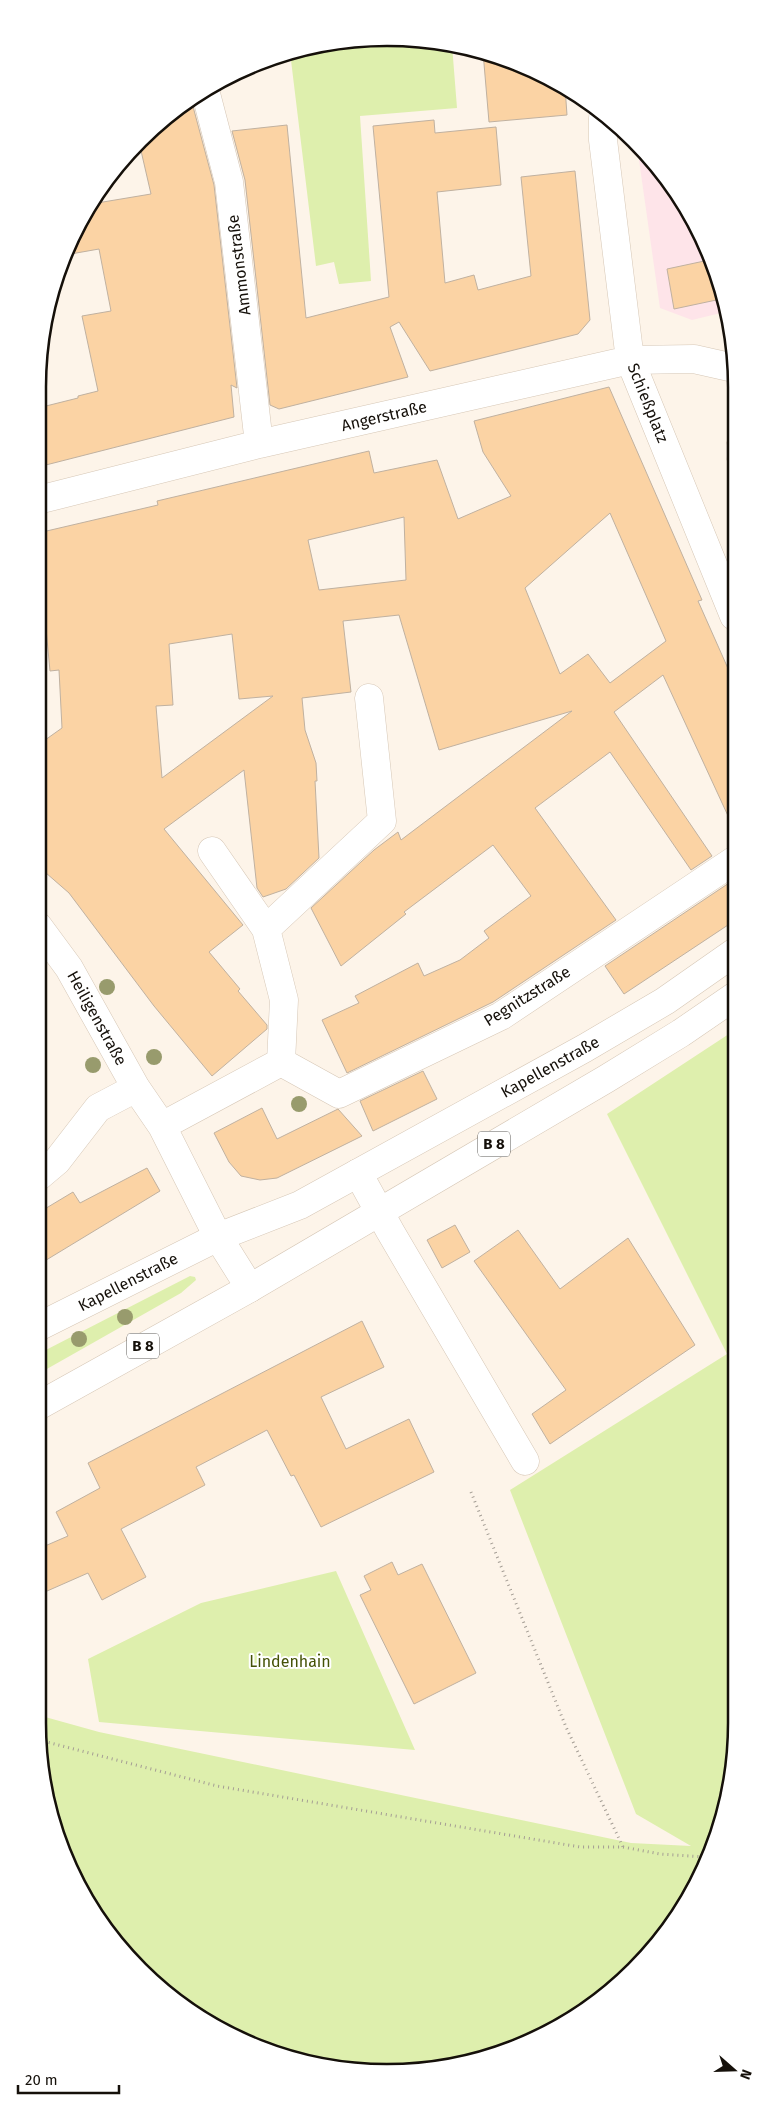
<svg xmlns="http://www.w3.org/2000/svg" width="774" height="2110" viewBox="0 0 774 2110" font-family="'Fira Sans',sans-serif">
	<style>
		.education { fill: #fee4e9 }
		.green { fill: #deefad }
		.building { fill: #fbd3a4; stroke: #c0b1a0; fill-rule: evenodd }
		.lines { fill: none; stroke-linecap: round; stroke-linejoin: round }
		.lane-casing { stroke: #d6c7b6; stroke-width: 16 }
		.street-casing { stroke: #d6c7b6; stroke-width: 29 }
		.primary-casing { stroke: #d6c7b6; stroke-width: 29 }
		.path { stroke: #a49d94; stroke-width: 3; stroke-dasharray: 1 4; stroke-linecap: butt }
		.lane { stroke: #fff; stroke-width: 15 }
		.street { stroke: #fff; stroke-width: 28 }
		.primary { stroke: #fff; stroke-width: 28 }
		.tree { fill: #989b6d }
		.labels { text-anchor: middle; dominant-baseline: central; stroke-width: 4; stroke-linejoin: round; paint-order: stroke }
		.shield { fill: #fff; stroke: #5b5854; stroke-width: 1 }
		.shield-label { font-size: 15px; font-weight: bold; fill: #15100a }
		.street-label { font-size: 16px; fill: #15100a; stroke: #fff }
		.park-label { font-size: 16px; fill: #455207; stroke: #fff }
		.rim { fill: none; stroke: #15100a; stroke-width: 2.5 }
	</style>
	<rect width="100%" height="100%" fill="#fdf4e9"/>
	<path class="education" d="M637 146 650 156 701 233 725 312 692 320 660 308Z"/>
	<path class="green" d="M410 38 452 45 457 108 360 116 371 281 339 284 334 262 316 266 290 52 341 41Z
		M735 1030 736 1723 725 1813 677 1917 634 1970 581 2013 477 2061 410 2072 342 2070 232 2036 174 2000 124 1954 64 1856 44 1791 38 1715 99 1732 631 1843 691 1846 636 1814 510 1490 727 1354 607 1114Z
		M190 1276 195 1277 196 1280 181 1293 38 1374V1354Z
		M336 1571 415 1750 99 1722 88 1659 201 1603Z"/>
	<path class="building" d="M483 52 562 84 565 87 567 115 489 122Z
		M191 99 214 185 237 388 231 385 234 417 38 467V408L78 398V396L98 391 82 316 111 311 99 249 65 255 73 233 91 204 151 194 139 142 156 124Z
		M434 120 435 133 496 127 501 185 437 192 445 283 474 275 478 290 531 276 521 177 575 171 590 320 578 334 430 371 399 322 390 327 408 377 279 409 270 405 245 180 232 131 287 125 306 318 389 297 373 126Z
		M709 260 721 299 674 309 667 269Z
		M609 387 702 600 698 601 734 682 735 831 663 675 614 712 712 856 691 870 610 752 535 808 616 920 493 1002 347 1073 322 1020 359 1003 355 996 418 963 424 976 460 960 489 938 484 931 531 896 493 845 404 912 406 914 341 966 311 908 374 850 398 832 401 840 572 711 439 750 399 615 343 621 351 692 302 698 305 730 316 763 317 781H315L319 858 286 889 263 897 257 888 244 770 164 829 243 925 209 952 240 989 238 991 267 1025V1029L212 1076 154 1006 69 893 38 866V745L62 728 59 670 50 671 45 618H38V533L158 505 157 501 369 451 374 473 437 460 458 519 511 496 483 452 474 421ZM610 513 666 641 610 683 588 654 560 674 525 588ZM404 517 406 580 319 590 308 540ZM232 634 239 699 273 696 162 778 156 706 173 705 169 644Z
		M735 879V935L728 925 624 994 605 966Z
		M423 1071 437 1099 373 1131 360 1101Z
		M262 1108 277 1139 338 1109 362 1136 277 1178 260 1180 241 1176 229 1162 214 1133Z
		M147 1168 160 1191 38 1265V1213L73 1192 80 1203Z
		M455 1225 470 1252 442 1268 427 1240Z
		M518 1230 560 1289 628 1238 695 1345 550 1444 532 1414 566 1390 474 1261Z
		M362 1321 384 1367 321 1397 346 1449 409 1419 434 1472 321 1527 294 1475 291 1476 267 1430 196 1467 205 1485 121 1529 146 1577 102 1600 88 1573 38 1595V1549L68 1536 56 1512 100 1488 88 1463Z
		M392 1562 398 1575 422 1564 476 1673 414 1704 360 1595 371 1590 364 1576Z"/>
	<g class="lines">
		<defs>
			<path id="lane" d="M734 445V457"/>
			<path id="street" d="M205 90 229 182 259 444
				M603 118V140L630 360 734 616
				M38 500 259 444 630 360 694 359 734 368
				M212 851 266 929 284 1000 281 1062
				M38 926 69 968 136 1088 162 1126 218 1237 250 1288
				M266 929 382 821 369 698
				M162 1126 281 1062 339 1094 501 1016 735 860
				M358 1173 390 1231 525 1461
				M38 1177 57 1161 98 1108 136 1088"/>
			<path id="primary" d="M38 1327 218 1237 300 1205 585 1048 665 1001 735 952
				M38 1406 250 1288 606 1079 681 1033 735 996"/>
		</defs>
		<use href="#lane" class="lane-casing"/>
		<use href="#street" class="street-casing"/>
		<use href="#primary" class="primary-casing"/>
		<path class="path" d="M471 1492 566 1727 623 1847
			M39 1740 217 1786 580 1847H623L660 1854 705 1857"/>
		<use href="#lane" class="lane"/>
		<use href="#street" class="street"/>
		<use href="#primary" class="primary"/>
	</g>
	<g class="tree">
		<circle cx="107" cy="987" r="8"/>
		<circle cx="154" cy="1057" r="8"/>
		<circle cx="93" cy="1065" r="8"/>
		<circle cx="299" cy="1104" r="8"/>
		<circle cx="125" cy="1317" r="8"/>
		<circle cx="79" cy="1339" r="8"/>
	</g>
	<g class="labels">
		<g class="shield">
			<rect x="478" y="1131.5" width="32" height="25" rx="4"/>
			<rect x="127" y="1333.5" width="32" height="25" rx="4"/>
		</g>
		<g class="shield-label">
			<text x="494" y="1144">B 8</text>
			<text x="143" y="1346">B 8</text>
		</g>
		<g class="street-label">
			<text transform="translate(239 265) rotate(-97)">Ammonstraße</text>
			<text transform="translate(648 403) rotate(68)">Schießplatz</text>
			<text transform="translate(384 416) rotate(-13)">Angerstraße</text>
			<text transform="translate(527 996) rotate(-32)">Pegnitzstraße</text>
			<text transform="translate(97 1018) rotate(61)">Heiligenstraße</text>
			<text transform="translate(550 1067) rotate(-29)">Kapellenstraße</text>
			<text transform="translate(128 1282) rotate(-27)">Kapellenstraße</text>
		</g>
		<g class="park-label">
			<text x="290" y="1661">Lindenhain</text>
		</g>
	</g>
	<path d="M0 0H774V2110H0ZM387 46H387A341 341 0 0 1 728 387V1723A341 341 0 0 1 387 2064H387A341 341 0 0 1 46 1723V387A341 341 0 0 1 387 46Z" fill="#fff" fill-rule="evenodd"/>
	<path class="rim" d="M387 46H387A341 341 0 0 1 728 387V1723A341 341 0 0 1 387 2064H387A341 341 0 0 1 46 1723V387A341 341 0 0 1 387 46Z"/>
	<g transform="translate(734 2070) rotate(110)" stroke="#ffffff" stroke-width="4" paint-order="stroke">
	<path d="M0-4L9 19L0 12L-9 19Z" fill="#15100a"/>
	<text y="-8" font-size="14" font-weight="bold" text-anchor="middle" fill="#15100a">N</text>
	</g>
	<path d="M18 2085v8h101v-8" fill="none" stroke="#15100a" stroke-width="2.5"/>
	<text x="25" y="2085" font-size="15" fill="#15100a" stroke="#ffffff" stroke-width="4" paint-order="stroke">20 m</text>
</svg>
